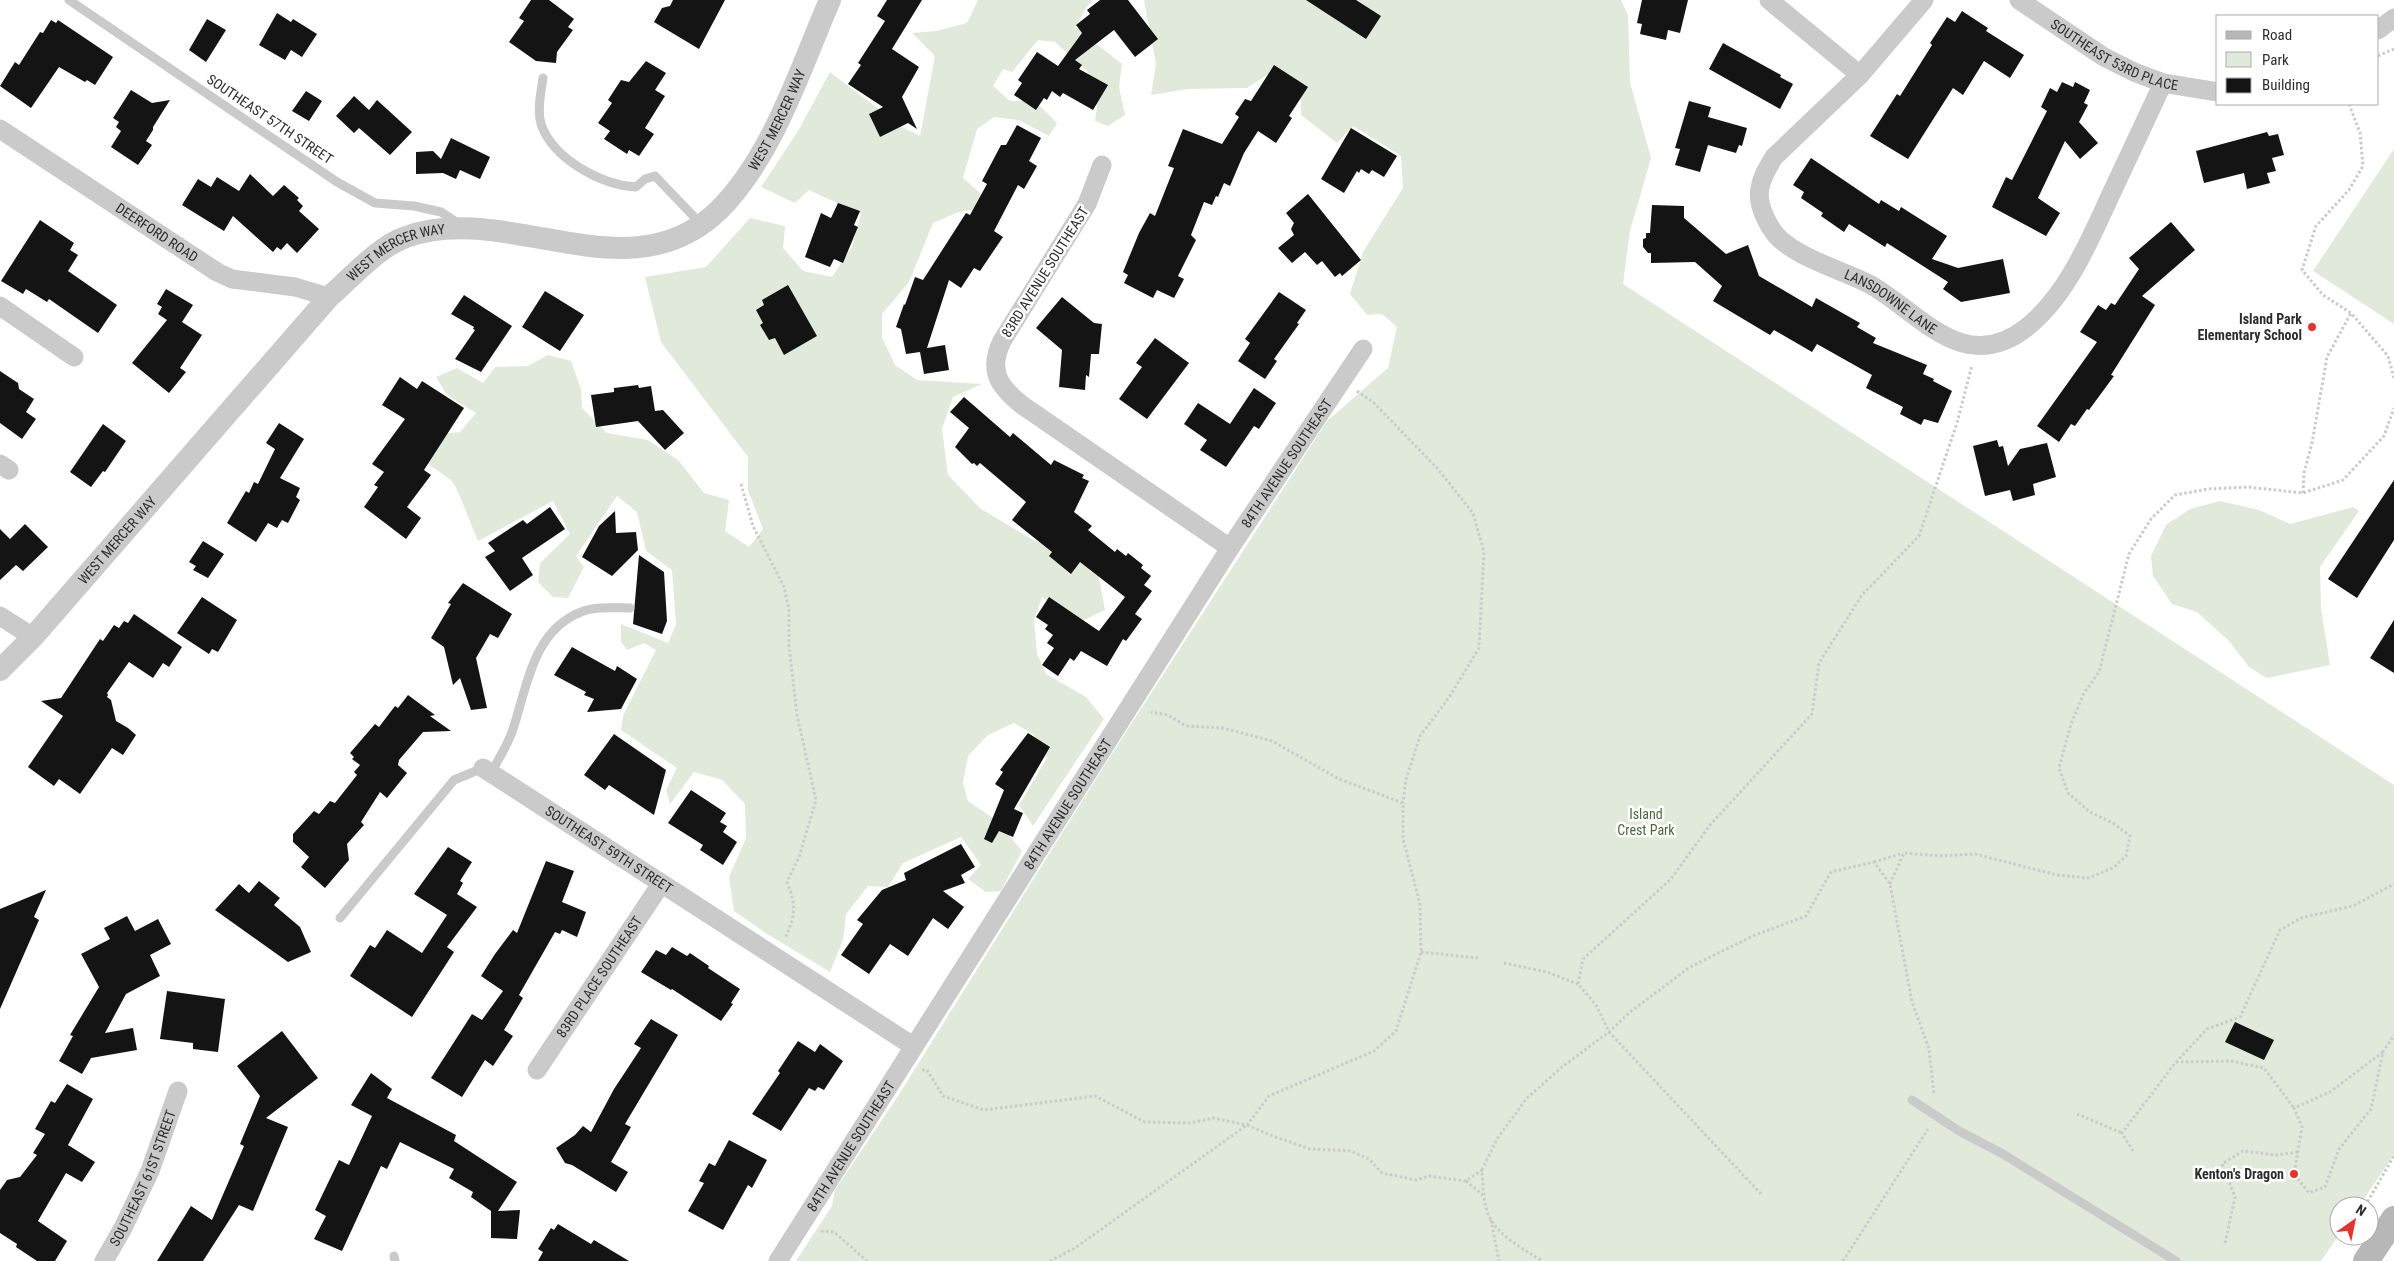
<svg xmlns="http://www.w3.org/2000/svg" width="2394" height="1261" viewBox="0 0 2394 1261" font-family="'Roboto Condensed',sans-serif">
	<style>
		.green { fill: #e1eada }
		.building { fill: #141414 }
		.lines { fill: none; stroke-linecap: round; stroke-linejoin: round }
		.path { stroke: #cacaca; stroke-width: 3; stroke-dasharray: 2.5 2.5; stroke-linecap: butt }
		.service { stroke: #cacaca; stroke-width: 9 }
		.minor { stroke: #cacaca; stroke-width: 19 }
		.tertiary { stroke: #cacaca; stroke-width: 22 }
		.secondary { stroke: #b7b7b7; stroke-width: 26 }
		.poi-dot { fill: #e3342f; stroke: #fff; stroke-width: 2 }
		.labels { text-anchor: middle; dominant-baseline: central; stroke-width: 5; stroke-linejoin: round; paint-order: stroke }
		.street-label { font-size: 14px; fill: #2d2d2d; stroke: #fff }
		.poi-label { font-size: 14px; font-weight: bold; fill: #2d2d2d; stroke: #fff; text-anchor: end }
		.park-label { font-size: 14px; fill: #4b683b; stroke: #fff }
	</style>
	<rect width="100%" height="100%" fill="#fff"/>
	<path class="green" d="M978 0H1093L1087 6 1075 27 1122 64 1119 87 1125 115 1108 126 1095 121 1097 107 1088 72 1055 42 1038 40 1012 72 1003 69 993 86 1010 101H1035L1057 123 1049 136 1019 120 994 117 977 129 963 178 987 199 980 208 956 213 933 223 909 282 882 314V337L895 365 917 380 982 384 953 397 942 429 948 475 981 509 1035 541 1108 554 1098 572 1105 610 1084 620 1065 614 1042 597 1034 620 1037 654 1046 674 1086 697 1104 719 1033 826 1019 805 1047 758 1033 734 1014 723 988 735 968 756 963 783 968 801 996 820 1022 851 1001 891 986 892 968 879 981 865 961 837 903 863 888 887 868 886 846 914 843 940 830 972 764 932 734 911 729 877 746 838 745 804 722 780 694 772 670 804 666 790 677 768 621 730 623 716 656 650 644 643 627 650 621 642V624L668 643 676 624 672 570 646 551 637 512 617 496 576 556 584 567 568 598 553 597 538 582 540 563 570 534 553 501 478 541C470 523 464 504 455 486 446 469 414 468 418 436L460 432 476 413 447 395 436 377 457 368 483 383 495 367 528 366 548 355 571 361 581 389 582 408 607 433 648 440 678 460 704 493 729 500 725 531 749 547 763 529 748 490V457L661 342 645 277 706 267 750 218 785 226 783 248 803 271 832 277 852 247 861 214 809 190 795 203 761 187 798 131 830 72 902 127 920 136 935 56 912 33 936 31 967 23Z
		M1144 0H1621L1628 15 1630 82 1651 158 1630 231 1623 284 2394 785V1155L2359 1206H2339V1235L2321 1261H796L832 1206 835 1190 898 1096 1104 766 1327 421 1388 368 1397 327 1382 314 1367 315 1350 294 1363 252 1403 188 1401 156 1353 126 1337 143 1301 115V92L1273 71 1247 88 1187 89 1151 95 1156 64Z
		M2394 149V324L2313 271Z
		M2220 501 2259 510 2290 524 2353 507 2359 511 2320 567 2321 608 2330 665 2267 678 2249 667 2229 641 2197 612 2172 604 2153 576 2151 556 2166 525 2190 509Z"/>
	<path class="building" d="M531 0H549L574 19 568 27 573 30 557 52 556 63 536 61 509 42 524 21 519 18Z
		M673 0H725L699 49 654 22 662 8 670 6Z
		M887 0H922L892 49 919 67 902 97 917 129 908 123 880 137 869 114 883 107 848 84 861 65 858 63 885 21 877 16Z
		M1100 0H1128L1158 39 1135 57 1114 30 1075 60 1082 65 1079 69 1108 85 1093 110 1063 93 1060 97 1052 91 1047 100 1044 98 1036 110 1014 95 1022 83 1018 80 1037 52 1058 66 1082 33 1076 25 1090 14 1087 10Z
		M1306 0H1356L1381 16 1366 39Z
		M1642 0H1688L1680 33 1668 30 1666 40 1640 34 1642 24 1637 23Z
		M1962 11 1988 28 1986 31 2024 55 2010 78 1984 61 1963 95 1953 88 1908 159 1870 136 1897 94 1900 96 1932 45 1930 43 1947 17 1955 22Z
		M277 13 291 22 293 19 317 34 302 57 291 50 285 60 259 45Z
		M207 19 226 30 206 62 189 50Z
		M51 20 56 23 58 20 113 57 95 85 87 80 85 82 59 67 31 108 0 86 15 62 19 65 40 32 43 33Z
		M1723 43 1781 75 1780 77 1793 84 1780 109 1709 69Z
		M646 61 666 73 655 90 665 96 645 128 654 134 639 156 629 150 627 154 604 139 610 131 598 123 612 103 608 100 621 80 629 82Z
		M1274 65 1308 87 1289 116 1292 118 1276 143 1258 131 1244 153 1230 186 1224 183 1218 197 1216 196 1212 205 1204 202 1191 235 1196 240 1178 276 1184 279 1174 298 1157 290 1153 298 1124 283 1128 275 1123 272 1139 233 1150 213 1155 216 1174 168 1168 166 1183 129 1222 144 1239 117 1235 114 1245 99 1251 101Z
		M2062 82 2073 87 2075 82 2090 90 2084 103 2088 105 2079 122 2098 143 2080 159 2065 141 2038 198 2060 213 2046 236 1992 207 2006 177 2012 180 2047 111 2041 107 2050 88 2057 92Z
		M131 90 152 103 170 100 153 127V130L146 141 152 145 138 165 111 147 121 131 116 127 119 122 113 118Z
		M306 91 322 101 309 121 292 111Z
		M354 96 369 110 377 100 412 132 390 155 359 128 354 133 336 116Z
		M1689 101 1711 107 1708 117 1747 128 1742 146 1739 145 1736 153 1708 145 1700 172 1675 165 1680 149 1675 148Z
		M1017 125 1041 138 1029 161 1037 166 1024 189 1018 185 994 231 1003 237 980 271 974 268 961 288 949 280 927 348 945 345 949 370 924 374 920 352 906 354 901 329 896 327 904 304 905 305 915 277 923 280 966 213 970 215 987 184 982 181 1001 145H1006Z
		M1351 128 1397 156 1384 177 1372 170 1369 174 1361 169 1359 173 1357 171 1344 193 1321 179Z
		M2267 132 2269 136 2278 134 2284 155 2272 158 2276 171 2267 173 2270 183 2247 189 2244 173 2204 183 2196 151Z
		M451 138 490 157 480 179 460 170 456 179 443 173 416 174V152L433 151 441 159Z
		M1811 158 1879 204 1881 200 1899 211 1901 207 1947 236 1932 259 1958 268 2003 259 2010 293 1961 302 1943 289 1948 282 1887 243 1885 247 1849 224 1844 232 1821 216 1823 213 1801 198 1804 192 1793 185Z
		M250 174 273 196 284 185 299 198 297 200 303 206 299 211 319 229 297 253 287 243 281 250 277 247 273 252 233 216 224 231 182 205 198 179 211 187 217 177 239 191Z
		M1308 194 1361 260 1342 276 1340 273 1335 277 1322 261 1317 265 1305 252 1292 263 1278 248 1294 235 1291 229 1294 223 1286 213Z
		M838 203 860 211 854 225 858 227 843 263 834 259 830 267 805 257 821 213 831 218Z
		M1652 205 1684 206V218L1726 254 1748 245 1759 276 1812 307 1816 298 1860 323 1857 327 1876 338 1873 343 1927 365 1923 374 1934 379 1933 381 1952 391 1938 423 1924 419 1921 425 1900 414 1903 407 1866 388 1872 375 1817 344 1812 352 1774 330 1770 335 1713 301 1722 286 1695 262 1651 263V253H1648L1643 247V239L1646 238V233H1650Z
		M40 220 74 243 70 250 78 255 68 271 117 305 98 333 49 299 47 302 26 289 23 294 1 281Z
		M2171 222 2195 250 2142 296 2155 305 2111 375 2114 376 2089 410 2087 409 2075 426 2071 424 2059 442 2037 426 2097 342 2080 332 2098 305 2106 310 2111 303 2115 305 2139 269 2129 258Z
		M788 285 817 336 784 355 775 338 769 340 760 325 763 323 756 310 764 305 762 300Z
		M166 289 193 305 182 322 202 335 180 368 186 372 169 393 132 363 167 320 158 314 162 307 157 304Z
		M545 291 584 315 560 351 522 327Z
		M1279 292 1306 310 1297 323 1299 324 1274 359 1277 361 1265 379 1238 361 1250 343 1245 339Z
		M464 295 512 326 481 372 455 359 475 330 473 329 474 327 451 314Z
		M1062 297 1094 323 1102 324 1099 354H1091L1089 377 1086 375 1085 390 1059 387 1062 350 1036 328Z
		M1155 338 1189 363 1147 419 1119 399 1142 367 1136 363Z
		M0 371 18 383 19 389 34 399 26 412 36 419 22 439 0 423Z
		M400 377 417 389 422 381 464 408 424 470 431 475 407 507 421 518 406 539 364 507 378 487 374 485 384 472 372 464 405 419 382 405Z
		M638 385 639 388 651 386 655 411 663 410 684 433 665 450 638 421 596 427 591 395 614 392V388Z
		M1254 388 1276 403 1259 429 1254 426 1226 467 1200 450 1207 440 1184 424 1198 403 1230 424Z
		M964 397 1010 437 1013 433 1051 465 1054 460 1084 475 1082 478 1089 481 1074 512 1092 526 1088 530 1115 552 1117 549 1126 556 1128 553 1143 565 1141 568 1151 576 1144 585 1152 591 1135 614 1142 619 1126 641 1123 639 1107 666 1081 651 1074 661 1070 658 1058 676 1042 665 1054 648 1047 643 1053 635 1045 629 1048 625 1036 617 1049 597 1099 631 1125 597 1080 562 1071 574 1049 556 1052 552 1012 520 1026 502 980 463 977 466 974 463 972 464 955 447 969 428 950 412Z
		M279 423 304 439 280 478 300 488 296 497 300 500 288 523 282 520 277 528 268 523 256 542 227 523 246 491 249 493 254 482 258 484 275 449 266 443Z
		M103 424 126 441 105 472 103 471 91 487 70 472Z
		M1997 440 1999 447 2003 446 2008 466 2020 449 2047 443 2056 477 2033 484 2035 495 2013 501 2010 490 1985 496 1973 446Z
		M2394 480V540L2357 598 2328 579Z
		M550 507 565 529 522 558 533 575 510 591 485 557 495 551 488 543 523 520 527 524Z
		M615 511 616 533 636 532 638 550 612 576 582 557 599 526Z
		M25 524 48 547 23 571 16 565 0 580V529L10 539Z
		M203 541 224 554 208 578 193 570 196 566 189 562Z
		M639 555 664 572 667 621 662 634 633 624Z
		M463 583 512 614 498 638 490 634 476 658 487 708 471 710 460 678 453 685 444 647 431 638 451 604 448 603Z
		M202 597 237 620 218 652 212 649 209 654 177 633Z
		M134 614 182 647 169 667 163 663 153 678 129 662 107 693 108 695 107 697 111 700 116 721 128 728 136 735 123 755 112 748 80 794 59 779 54 786 28 767 63 716 41 701 61 698 100 639 103 641 114 625 119 628 124 621 128 623Z
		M2394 620V673L2370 658Z
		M572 647 615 671 617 666 637 679 621 709 587 712 594 699 584 695 586 692 554 675Z
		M408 695 435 715 430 716 451 731 423 732 399 760 398 765 407 773 387 798 380 792 361 822 364 825 347 844 349 860 325 888 301 867 309 857 293 842V834L314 811 319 814 330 801 335 803 357 775 354 772 360 765 352 759 354 757 350 753 375 724 379 727 395 706 398 708Z
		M1028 733 1050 747 1014 809 1023 813 1013 837 999 831 992 843 984 839 1004 790 995 784 1003 772 1000 770Z
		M614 734 666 770 654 815 609 785 605 790 584 775Z
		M691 790 726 813 720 822 727 826 723 832 737 842 723 865 700 850 703 845 668 823Z
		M961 844 975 867 961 875 965 883 943 891 964 907 948 929 933 918 908 956 890 944 869 974 841 955 863 924 857 920 882 890 906 880 904 873Z
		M448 847 472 862 460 881 463 883 457 894 477 907 447 947 454 952 412 1017 350 976 370 945 375 948 387 930 422 953 447 915 414 894Z
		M546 861 574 871 562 902 586 912 577 937 562 930 560 934 555 932 519 995 523 998 504 1030 513 1036 493 1066 485 1060 462 1097 431 1078 472 1014 482 1020 503 991 481 976 495 954 513 930 517 933Z
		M259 881 280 898 274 905 300 927 311 952 288 962 215 910 239 884 249 893Z
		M46 890 34 917 39 920 0 1009V909Z
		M127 916 135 931 158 919 171 944 150 955 160 976 126 994 105 1033 133 1028 137 1050 91 1058 82 1074 59 1061 73 1036 70 1035 99 987 81 954 110 939 104 928Z
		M672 947 687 956 690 953 709 966 708 968 740 989 731 1003 733 1004 721 1021 672 989 671 990 641 972 656 950 666 955Z
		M167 991 225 999 218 1052 193 1049V1043L160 1039Z
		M651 1019 678 1035 625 1124 631 1127 611 1162 628 1172 616 1192 572 1165 565 1163 556 1148 575 1135 583 1126 591 1132 614 1089 641 1048 634 1044Z
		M2235 1022 2274 1040 2264 1060 2225 1042Z
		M282 1031 318 1078 266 1118 288 1127 253 1211 239 1205 203 1261H157L191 1206 212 1220 244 1146 240 1144 260 1096 237 1066Z
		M798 1041 815 1052 820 1044 843 1061 824 1090 818 1087 815 1091 809 1088 781 1131 752 1114 780 1073 778 1071Z
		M371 1073 392 1089 387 1098 456 1135 454 1141 517 1182 498 1211 520 1210 517 1239 491 1238V1211L471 1197 473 1192 449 1178 454 1169 400 1142 387 1169 381 1166 342 1251 314 1239 326 1216 315 1210 339 1160 349 1165 372 1116 351 1105Z
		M67 1084 93 1099 68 1145 95 1162 82 1182 66 1173 38 1221 67 1241 55 1261H37L16 1247 17 1244 0 1233V1190L7 1180 20 1177 37 1155 33 1153 45 1134 35 1129 51 1101 55 1103Z
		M729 1140 767 1160 752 1188 748 1185 723 1230 688 1211 704 1183 699 1181 709 1163 715 1166Z
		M558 1224 591 1244 594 1240 629 1261H538L543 1252 538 1249 551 1228 554 1230Z"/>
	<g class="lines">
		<path class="path" d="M2378 56 2394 49
			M2349 104 2360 133 2363 166 2349 190 2316 226 2302 270 2323 295 2351 313 2388 356 2394 378
			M1357 391 1372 401 1437 468 1473 513 1484 552 1479 648 1450 696 1420 736 1406 779 1403 803
			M741 484 753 526 784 587 789 609V646L797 715 816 800 799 857 787 882C797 907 795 915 785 939
			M2303 493 2304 473 2312 443 2327 357 2351 313
			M1874 862 1903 853
			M1890 884 1904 853 1940 856 1975 854 2057 875 2088 878 2113 868 2126 856 2130 836 2113 823 2090 812 2068 793 2059 768 2071 724 2084 693 2099 672 2129 554 2151 519 2175 495 2208 489 2248 487 2303 493 2343 480 2384 436 2394 408
			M1421 952 1478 958
			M1504 963 1547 972 1578 984
			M2383 1052 2330 1092 2294 1108 2302 1127 2294 1174 2309 1193 2325 1187 2339 1149 2371 1109 2383 1052 2394 1035
			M2176 1062 2231 1061 2264 1068 2294 1108
			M922 1070H927L943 1096 984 1110 1095 1096 1145 1122 1190 1123 1213 1118 1247 1125 1269 1096 1374 1051 1396 1031 1421 952 1420 904 1403 839V803L1339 779 1272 741 1223 728 1186 726 1168 715 1151 712
			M2077 1114 2122 1133
			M2133 1151 2122 1133 2176 1062 2207 1029 2240 1017 2280 930 2301 918 2353 906 2394 884
			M1482 1170 1497 1139 1527 1098 1562 1067 1609 1032 1630 1012 1690 967 1755 935 1806 916 1831 872 1874 862 1890 884 1912 1002 1929 1049 1934 1095
			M1466 1181 1484 1196
			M1761 1194 1609 1032 1596 1005 1578 984 1583 959 1671 879 1710 825 1812 714 1819 663 1862 595 1919 536 1957 423 1972 365
			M2365 1206 2394 1156
			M1491 1220 1499 1261
			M821 1231 834 1232 867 1261
			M2225 1243 2235 1197 2222 1164 2243 1151 2276 1155 2298 1152
			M1050 1261 1075 1248 1247 1125 1270 1135 1310 1149 1351 1151 1369 1159 1382 1173 1416 1180 1429 1176 1466 1181 1482 1170C1483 1186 1483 1206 1491 1220 1500 1236 1527 1252 1543 1261
			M1843 1261 1928 1129"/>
		<path class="service" d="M69 0 337 182 375 203 414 206 441 212 458 223
			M543 78C541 93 537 109 541 124 553 159 601 185 636 187L645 179 655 176 700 223
			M491 773C498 760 507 746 512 732 527 689 532 631 581 612 596 606 615 608 630 608
			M340 918 454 780 483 768
			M1912 1100 1959 1131 2003 1154 2176 1261
			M394 1256 395 1261"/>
		<g class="minor">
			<path d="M1769 0 1860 75"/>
			<path id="s1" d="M1924 0 1860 75 1774 157C1768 167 1762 176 1760 188 1756 206 1771 234 1786 244 1808 261 1846 272 1871 285 1921 314 1964 376 2026 328 2068 295 2090 239 2112 192 2129 156 2146 119 2163 83"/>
			<path id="s2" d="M2019 0 2104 57 2134 72 2163 83 2218 92"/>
			<path d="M2378 30 2394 18"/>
			<path id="s3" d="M0 129 217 272 232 279 295 287 329 297"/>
			<path d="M1102 165 1087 204 1002 341C988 370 998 386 1022 405L1230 548"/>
			<path d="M0 306 74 357"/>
			<path d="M0 464 9 470"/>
			<path d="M0 616 33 637"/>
			<path id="s4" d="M483 768 913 1046"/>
			<path id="s5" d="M537 1070 661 884"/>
			<path id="s6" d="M104 1261 123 1228 150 1171 178 1091"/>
			<path id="s7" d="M778 1261 1230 548 1363 349"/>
		</g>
		<path class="tertiary" id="s8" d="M0 670 33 637 329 297C350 279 379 246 406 237 508 200 629 298 719 210 773 156 800 69 830 0"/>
		<path class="secondary" d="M2366 1261 2394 1219"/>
	</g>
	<g class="poi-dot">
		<circle cx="2312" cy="327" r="5"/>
		<circle cx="2294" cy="1174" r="5"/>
	</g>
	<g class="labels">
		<g class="street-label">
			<text stroke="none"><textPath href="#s2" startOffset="111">SOUTHEAST 53RD PLACE</textPath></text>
			<text stroke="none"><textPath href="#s8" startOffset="1029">WEST MERCER WAY</textPath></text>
			<text transform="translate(270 119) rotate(34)">SOUTHEAST 57TH STREET</text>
			<text stroke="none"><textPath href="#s3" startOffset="188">DEERFORD ROAD</textPath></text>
			<text stroke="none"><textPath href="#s8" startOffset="580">WEST MERCER WAY</textPath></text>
			<text transform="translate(1045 272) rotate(-58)">83RD AVENUE SOUTHEAST</text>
			<text stroke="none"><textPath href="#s1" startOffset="436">LANSDOWNE LANE</textPath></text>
			<text stroke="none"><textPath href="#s7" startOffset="946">84TH AVENUE SOUTHEAST</textPath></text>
			<text stroke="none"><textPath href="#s8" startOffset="175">WEST MERCER WAY</textPath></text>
			<text stroke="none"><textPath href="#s7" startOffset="541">84TH AVENUE SOUTHEAST</textPath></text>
			<text stroke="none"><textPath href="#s4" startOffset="150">SOUTHEAST 59TH STREET</textPath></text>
			<text stroke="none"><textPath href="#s5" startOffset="112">83RD PLACE SOUTHEAST</textPath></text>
			<text stroke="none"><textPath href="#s7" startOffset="136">84TH AVENUE SOUTHEAST</textPath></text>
			<text stroke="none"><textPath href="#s6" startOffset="92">SOUTHEAST 61ST STREET</textPath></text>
		</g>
		<g class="poi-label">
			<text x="2302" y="319">Island Park<tspan x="2302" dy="16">Elementary School</tspan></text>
			<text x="2284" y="1174">Kenton's Dragon</text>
		</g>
		<g class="park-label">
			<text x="1646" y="814">Island<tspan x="1646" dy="16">Crest Park</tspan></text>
		</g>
	</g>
	<rect x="2216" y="15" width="162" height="90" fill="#ffffff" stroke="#ababab"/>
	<rect x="2226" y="31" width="25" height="8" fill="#b7b7b7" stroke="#ababab"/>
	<text x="2262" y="40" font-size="15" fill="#2d2d2d">Road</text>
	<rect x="2226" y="52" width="25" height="15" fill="#e1eada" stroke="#ababab"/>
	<text x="2262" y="65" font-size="15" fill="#2d2d2d">Park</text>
	<rect x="2226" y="78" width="25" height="15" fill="#141414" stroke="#ababab"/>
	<text x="2262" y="90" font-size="15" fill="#2d2d2d">Building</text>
	<g transform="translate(2354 1221) rotate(33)"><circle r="24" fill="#ffffff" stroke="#ababab"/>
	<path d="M0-4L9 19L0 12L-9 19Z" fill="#e3342f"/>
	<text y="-8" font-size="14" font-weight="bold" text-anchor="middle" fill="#2d2d2d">N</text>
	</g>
</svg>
